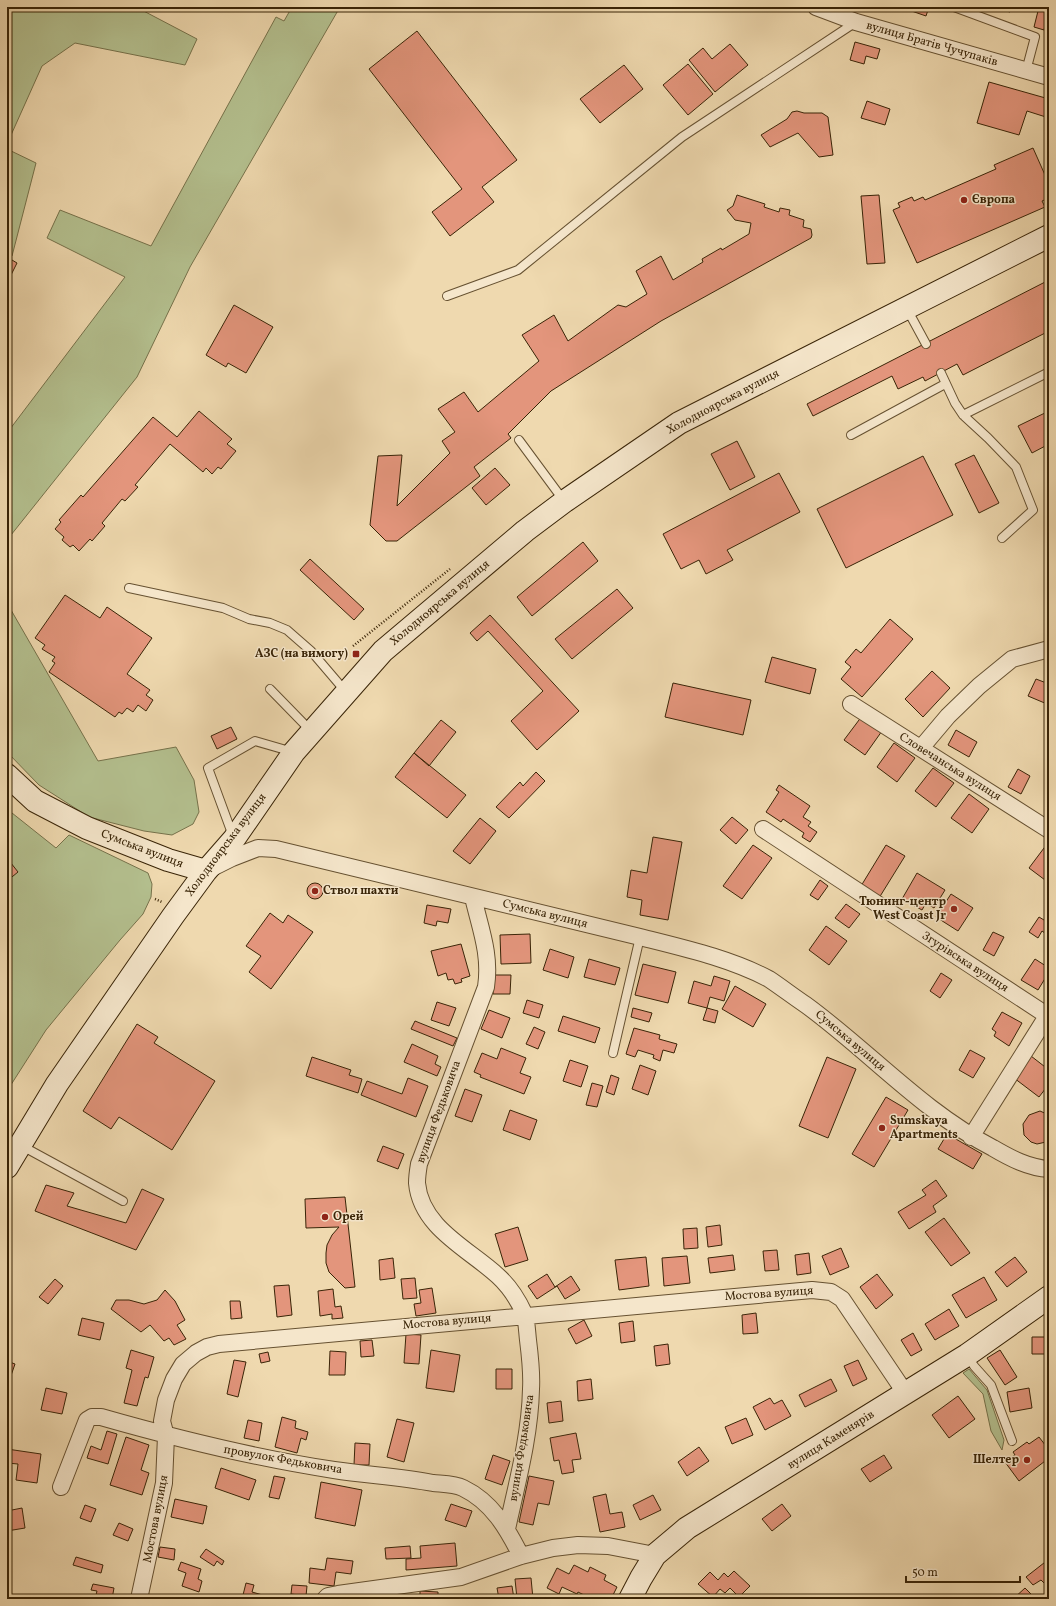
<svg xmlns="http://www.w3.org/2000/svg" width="1056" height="1606" viewBox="0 0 1056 1606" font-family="Vollkorn,serif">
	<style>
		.green { fill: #b4c08f; stroke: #76724b }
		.building { fill: #e3957c; stroke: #392407 }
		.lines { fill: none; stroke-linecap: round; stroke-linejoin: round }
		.lane-casing { stroke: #665131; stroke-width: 10 }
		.street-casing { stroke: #665131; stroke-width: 18 }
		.secondary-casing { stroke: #392407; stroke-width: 24 }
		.path { stroke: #392407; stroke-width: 2.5; stroke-dasharray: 1 2; stroke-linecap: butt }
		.lane { stroke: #f5e6cb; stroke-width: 8 }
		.street { stroke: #f5e6cb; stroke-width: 16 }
		.secondary { stroke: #f5e6cb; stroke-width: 22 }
		.poi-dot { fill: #8f2418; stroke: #f5e6cb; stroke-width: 1.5 }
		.labels { text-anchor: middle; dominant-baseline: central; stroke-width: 3; stroke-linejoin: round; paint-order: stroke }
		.street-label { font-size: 12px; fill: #392407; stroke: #f5e6cb }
		.poi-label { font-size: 12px; font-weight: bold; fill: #392407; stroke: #f5e6cb; text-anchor: start }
	</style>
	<rect width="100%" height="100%" fill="#efd9af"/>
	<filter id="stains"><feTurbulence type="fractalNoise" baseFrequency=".005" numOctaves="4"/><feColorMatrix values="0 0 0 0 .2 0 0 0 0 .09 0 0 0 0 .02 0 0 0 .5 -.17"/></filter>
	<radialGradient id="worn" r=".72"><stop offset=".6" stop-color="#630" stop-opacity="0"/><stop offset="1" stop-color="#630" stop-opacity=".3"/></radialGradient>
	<path class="green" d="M17 7H136L197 39 185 65 75 43 42 66 7 144V12Z
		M292 7H340L190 267 137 377 7 540V433L125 277 47 238 60 210 151 246 276 17 284 21Z
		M7 149 36 163 12 256 7 254Z
		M7 603 98 761 176 747 194 780 199 812 193 824 172 835 144 831 89 817 39 785 7 752Z
		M7 809 56 848 69 835 148 873 152 884 151 897 143 914 120 940 46 1030 7 1091Z
		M969 1369 987 1390 1004 1440 1002 1450 991 1431 983 1394 963 1373Z"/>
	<path class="building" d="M900 7H929L926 16Z
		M991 7H1011L1010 12Z
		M1039 7H1049L1044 30 1034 27Z
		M417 31 517 160 482 187 494 202 450 236 432 212 462 189 369 69Z
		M855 42 880 49 877 59 866 56 864 64 850 60Z
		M730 44 748 65 715 92 689 60 703 48 712 59Z
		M688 64 713 94 688 115 663 85Z
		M624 65 643 89 600 123 580 99Z
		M989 82 1049 99V118L1027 111 1019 135 977 123Z
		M867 101 890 109 885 125 861 118Z
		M797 111 804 113H822L828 117 833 155 819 157 798 133 770 147 761 135 787 119 792 112Z
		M1033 148 1049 184V198L1042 201 1045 207 917 263 893 210 900 207 898 203 912 197 914 201 923 197 925 200 996 169 994 165Z
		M737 195 765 204 764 207 779 212 780 208 790 210 789 215 804 220 803 227 811 229 812 235 811 238 661 321 551 391 508 434 511 438 474 467 480 476 397 541H386L370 525 378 456 402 455 397 506 450 453 442 441 455 432 438 409 464 392 478 412 539 361 522 335 554 315 568 341 618 305 626 307 647 294 636 271 661 256 673 280 703 262 702 259 721 248 722 250 749 234 751 223 735 220 727 210 733 206Z
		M879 195 885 263 867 264 861 196Z
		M7 257 17 263 7 283Z
		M1049 280V331L963 375 957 364 925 381 923 377 898 389 892 376 813 416 807 404Z
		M234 305 273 327 246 373 228 363 226 367 206 355Z
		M199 411 232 439 227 444 236 451 221 469 218 467 212 474 206 468 203 472 170 444 135 485 138 487 125 501 122 499 102 523 105 526 92 541 90 539 79 551 73 545 70 547 62 540 64 537 55 529 61 522 59 520 81 495 83 497 153 417 177 437Z
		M1049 411V444L1032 453 1018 426Z
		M737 441 755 477 730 490 711 454Z
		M974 455 999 503 979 513 955 464Z
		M923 456 953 515 846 568 817 509Z
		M495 468 510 485 486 505 472 488Z
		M779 473 800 512 727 550 733 560 706 574 699 560 681 569 663 534Z
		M583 542 598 561 532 616 517 597Z
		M310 559 364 609 354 620 300 570Z
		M617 589 633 608 572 659 555 639Z
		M65 595 100 618 107 607 152 638 127 674 150 690 146 695 153 700 146 711 138 705 133 712 127 708 122 714 119 712 115 717 49 672 55 663 52 661 55 657 42 649 45 645 35 638Z
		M490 615 579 711 537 750 511 721 543 691 488 631 477 641 470 633Z
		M890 619 913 639 862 697 841 679 851 667 845 662 856 649 861 653Z
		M772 657 816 669 810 694 765 682Z
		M932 671 950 688 923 717 905 699Z
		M1036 679 1049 684V699L1047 704 1028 696Z
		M673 683 751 700 743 735 665 717Z
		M862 716 882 731 865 755 844 740Z
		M441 720 456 732 429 766 414 753Z
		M231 727 237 739 217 749 211 736Z
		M956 730 977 742 969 757 948 745Z
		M894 743 915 758 897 782 877 767Z
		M414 753 466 795 447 818 395 777Z
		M933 768 954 783 936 807 915 791Z
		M1018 769 1030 776 1021 794 1008 787Z
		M536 772 545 781 509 818 496 807 520 782 523 786Z
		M779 785 810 806 803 817 811 822 808 826 817 832 810 842 802 837 804 833 783 819 781 822 766 812 779 792 776 790Z
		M969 794 989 809 972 833 951 818Z
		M732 817 748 830 736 844 720 830Z
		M480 818 496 831 470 864 453 851Z
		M653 837 682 842 668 920 640 915 642 900 627 897 631 870 647 873Z
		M1047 844 1049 846V883L1029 868Z
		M753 845 772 858 742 899 723 886Z
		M886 845 905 856 879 898 861 886Z
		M7 858 18 872 7 881Z
		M917 873 945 890 934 908 926 903 922 910 902 899Z
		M820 880 828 886 818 900 810 895Z
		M307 891a8 8 0 1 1 16 0a8 8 0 1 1-16 0Z
		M951 894 973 908 958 931 936 917Z
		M846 904 860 914 849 928 835 918Z
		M427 905 451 909 448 923 437 921 436 926 424 923Z
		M270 913 283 923 288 915 313 932 271 989 249 972 261 956 246 946Z
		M1039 917 1049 923V936L1042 931 1038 938 1029 932Z
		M826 926 847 941 829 965 809 950Z
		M993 932 1004 937 994 956 983 950Z
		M530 934 531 963 501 964 500 935Z
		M461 944 470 976 461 979 462 982 455 984 453 979 448 980 446 973 438 976 431 951Z
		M550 949 574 957 568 978 543 970Z
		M589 959 620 968 615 985 584 977Z
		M1035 959 1049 968V972L1038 990 1021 980Z
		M643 964 676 972 668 1003 635 995Z
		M941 973 952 980 940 998 930 991Z
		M494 975H511L510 994H493Z
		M714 976 730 981 724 1001 710 997 707 1008 718 1011 715 1023 703 1020 707 1008 688 1003 694 981 711 986Z
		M735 986 766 1004 753 1027 722 1009Z
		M527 1000 543 1005 539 1018 523 1013Z
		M437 1002 456 1008 449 1026 431 1020Z
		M633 1008 652 1013 649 1022 631 1017Z
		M489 1010 510 1018 502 1038 481 1029Z
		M1002 1012 1022 1023 1009 1046 994 1036 996 1032 992 1029Z
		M563 1016 600 1028 595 1043 558 1031Z
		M415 1021 457 1038 453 1046 411 1029Z
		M137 1024 158 1037 154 1043 215 1081 172 1150 119 1117 111 1129 83 1111Z
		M534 1027 545 1032 538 1049 526 1044Z
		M634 1028 660 1035 659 1039 677 1044 674 1053 663 1050 660 1061 653 1058 654 1055 638 1050 635 1057 626 1054Z
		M412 1044 438 1056 435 1064 441 1067 437 1076 404 1062Z
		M501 1048 526 1058 520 1073 531 1077 524 1094 480 1077 481 1075 474 1072 482 1053 497 1059Z
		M970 1050 985 1058 973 1078 959 1070Z
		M1031 1056 1049 1070V1084L1039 1097 1014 1078Z
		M312 1057 351 1070 349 1075 362 1079 358 1093 306 1076Z
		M827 1057 856 1069 828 1138 799 1126Z
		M570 1060 588 1066 581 1087 563 1081Z
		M640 1065 656 1071 648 1095 632 1089Z
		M611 1075 619 1078 614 1095 606 1092Z
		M408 1078 428 1086 416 1117 361 1095 367 1081 402 1094Z
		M592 1083 603 1086 597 1107 586 1105Z
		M465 1089 482 1095 472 1122 455 1116Z
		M886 1097 908 1110 874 1167 852 1154Z
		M510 1110 537 1120 530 1140 503 1130Z
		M1040 1111 1049 1115V1140L1046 1142 1037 1144 1031 1142 1024 1135 1023 1124 1029 1115Z
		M947 1134 982 1154 973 1169 938 1149Z
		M383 1146 404 1154 398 1169 377 1161Z
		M936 1180 947 1196 933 1206 936 1212 909 1229 898 1212 926 1195 922 1190Z
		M46 1185 74 1193 67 1206 126 1223 142 1189 164 1199 136 1250 35 1211Z
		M345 1197 355 1287 345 1288 329 1272 326 1263V1253L327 1245 332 1235 339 1227 306 1228 305 1199Z
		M944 1218 970 1253 951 1266 925 1232Z
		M720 1225 722 1245 708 1247 706 1227Z
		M518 1227 528 1260 505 1267 495 1234Z
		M697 1228 698 1248 684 1249 683 1229Z
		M841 1248 849 1267 830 1275 822 1256Z
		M777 1250 779 1270 765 1271 763 1251Z
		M809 1253 811 1273 797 1275 795 1255Z
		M733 1255 735 1270 710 1273 708 1258Z
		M687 1256 690 1283 664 1286 662 1258Z
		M646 1257 649 1286 619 1290 615 1260Z
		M1015 1257 1027 1272 1007 1287 995 1272Z
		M393 1258 395 1278 380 1280 379 1260Z
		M547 1274 555 1287 571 1276 580 1290 565 1299 557 1286 537 1299 528 1286Z
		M877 1274 893 1295 876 1309 860 1287Z
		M984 1277 997 1300 966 1318 952 1295Z
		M415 1278 417 1298 403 1299 401 1279Z
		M55 1279 63 1286 48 1304 39 1297Z
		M289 1285 292 1315 277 1317 274 1286Z
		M432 1288 436 1313 416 1316 414 1304 421 1303 419 1290Z
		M333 1289 335 1307 341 1306 343 1318 332 1319V1314L320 1316 318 1291Z
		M165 1290 175 1301 185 1320 177 1325 186 1339 174 1345 169 1338 164 1341 150 1325 141 1332 111 1309 116 1300H129L144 1304 157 1300Z
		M230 1301H240L242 1318 231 1319Z
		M949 1309 959 1326 935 1340 925 1324Z
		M756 1313 758 1333 743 1334 742 1315Z
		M82 1318 104 1323 100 1340 78 1335Z
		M584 1320 592 1336 576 1344 568 1329Z
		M633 1321 635 1341 621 1343 619 1323Z
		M913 1333 922 1350 911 1356 901 1340Z
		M406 1334 421 1335 419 1364 404 1363Z
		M1032 1337H1049V1354H1032Z
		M372 1340 374 1356 361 1357 360 1341Z
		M668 1344 670 1364 656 1366 654 1346Z
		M131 1350 154 1357 148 1378 145 1377 137 1406 124 1403 132 1370 126 1368Z
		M431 1350 460 1355 454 1392 426 1388Z
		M1000 1350 1017 1377 1005 1385 987 1358Z
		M330 1351 346 1352 345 1375H329Z
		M268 1352 270 1361 261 1363 259 1354Z
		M234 1360 246 1362 238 1397 227 1394Z
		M858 1360 867 1379 853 1386 844 1366Z
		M7 1361 15 1364 7 1387Z
		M496 1369H512V1389H496Z
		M591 1379 593 1399 578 1401 577 1381Z
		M831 1379 837 1391 805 1407 799 1395Z
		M46 1388 67 1393 62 1414 41 1410Z
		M1029 1388 1032 1408 1010 1412 1007 1392Z
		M958 1396 975 1419 949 1438 932 1415Z
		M770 1398 774 1404 782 1400 791 1416 765 1430 753 1407Z
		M561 1401 563 1421 549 1423 547 1403Z
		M282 1417 296 1421 295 1428 308 1432 306 1440 301 1438 297 1453 275 1447Z
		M746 1418 753 1435 732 1444 725 1427Z
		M397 1419 414 1423 404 1462 387 1457Z
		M248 1420 262 1423 259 1441 244 1438Z
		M107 1431 117 1434 108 1464 87 1458 91 1446 101 1450Z
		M576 1433 581 1459 572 1460 574 1472 562 1474 559 1460 554 1461 550 1438Z
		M126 1437 149 1445 141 1470 149 1473 142 1495 110 1485Z
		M1039 1437 1049 1450V1458L1019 1481 1005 1462 1015 1455 1013 1452 1027 1442 1029 1444Z
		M355 1443 370 1444 369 1465H354Z
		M699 1447 709 1461 687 1476 678 1462Z
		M7 1449 41 1454 37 1483 16 1480 18 1464 7 1463Z
		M493 1455 510 1461 502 1485 485 1479Z
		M884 1455 892 1468 870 1482 861 1469Z
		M221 1468 256 1480 249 1500 215 1488Z
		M274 1476 285 1478 279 1499 269 1497Z
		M529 1476 554 1481 549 1505 538 1503 533 1525 519 1522Z
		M321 1482 362 1490 355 1526 315 1518Z
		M606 1494 610 1514 622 1512 625 1527 600 1532 593 1497Z
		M653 1495 661 1510 640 1520 633 1505Z
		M175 1499 207 1506 203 1524 171 1517Z
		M451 1504 472 1511 466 1527 445 1520Z
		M782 1504 791 1516 772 1531 762 1519Z
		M85 1505 96 1509 91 1522 80 1518Z
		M22 1508 25 1528 7 1531V1511Z
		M119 1523 133 1529 128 1541 113 1535Z
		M455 1543 457 1566 406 1570V1559L421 1558 420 1546Z
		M410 1546 411 1558 386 1559 385 1548Z
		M160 1547 175 1549 174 1560 158 1557Z
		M206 1549 224 1561 222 1565 217 1561 214 1566 200 1557Z
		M76 1557 103 1565 101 1573 73 1565Z
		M327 1558 353 1561 351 1574 336 1572 334 1586 309 1583 310 1568 325 1570Z
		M1049 1559V1579L1044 1583 1041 1580 1033 1585 1026 1577Z
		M181 1562 201 1569 198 1579 202 1581 199 1592 182 1586 186 1573 178 1570Z
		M574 1565 588 1572 590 1567 606 1575 604 1580 617 1587 611 1599H592L578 1592 577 1594 562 1587 559 1594 547 1588 557 1568 569 1574Z
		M734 1571 750 1586 739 1597 730 1588 725 1593 720 1589 713 1597 698 1584 710 1572 718 1580 724 1573 728 1577Z
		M531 1578 533 1599H517L515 1579Z
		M246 1583 254 1585 252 1592 266 1596 265 1599H242Z
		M93 1584 114 1588 112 1599H95L97 1591 91 1590Z
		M292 1585 307 1586 306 1596 291 1594Z
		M512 1586 514 1599H499L497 1588Z
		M1025 1588 1036 1599H1013Z
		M420 1591 438 1592V1599H420Z"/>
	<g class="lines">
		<defs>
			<path id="lane" d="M954 7 1035 37 1026 71
				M447 296 518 270 682 137 856 22
				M907 309 926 344
				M941 373 955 403 963 415 988 438 1016 467 1033 510 1002 538
				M963 415 1049 372
				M851 435 945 384
				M519 440 564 501
				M129 588 223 608 249 619 270 623 287 630 311 651 346 692
				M270 689 311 731
				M233 836 208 768 255 741 293 752
				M613 1053 640 937
				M22 1146 123 1201
				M968 1356 974 1366 991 1385 1012 1441"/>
			<path id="street" d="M816 7 856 22 1049 77
				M851 704 1049 830
				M921 748 948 716 979 686 1012 659 1049 649
				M763 829 1048 1016
				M212 868 232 858 258 848 276 849 640 937C683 948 729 958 769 979 781 987 794 997 806 1005 869 1051 923 1112 993 1148 1010 1158 1029 1168 1049 1169
				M473 897C480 928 491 954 486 987L419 1164C418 1170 417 1177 417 1183 421 1228 469 1249 498 1276 509 1286 518 1300 524 1313 527 1321 527 1332 528 1340 530 1356 532 1373 531 1389 530 1436 517 1483 507 1529
				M971 1137 1049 1013
				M61 1487 87 1420 92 1417H101C178 1439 255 1458 334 1470 367 1475 401 1477 433 1483 443 1484 455 1484 463 1488 492 1502 507 1528 521 1556
				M139 1599 164 1483 166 1436 162 1421 166 1400 174 1379 183 1364 196 1353 207 1347 219 1344 812 1290 831 1292 842 1299 906 1394
				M325 1599 328 1596 338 1594 461 1577 521 1556 553 1548 578 1545 608 1546 655 1555"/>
			<path id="secondary" d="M7 775 35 801 87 828 168 860 206 871
				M7 1167 57 1084 173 916 206 871 234 839 294 752 383 651 525 531 565 501 679 423 1049 236
				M630 1599 641 1578 655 1555 687 1528 967 1355 1049 1297"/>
		</defs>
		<use href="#lane" class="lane-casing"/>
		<use href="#street" class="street-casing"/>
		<use href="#secondary" class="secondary-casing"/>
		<path class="path" d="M353 646 450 569
			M155 899 162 902"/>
		<use href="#lane" class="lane"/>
		<use href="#street" class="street"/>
		<use href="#secondary" class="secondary"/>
	</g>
	<g class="poi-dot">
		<circle cx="964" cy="200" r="4"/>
		<rect x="352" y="650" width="8" height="8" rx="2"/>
		<circle cx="315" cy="891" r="4"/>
		<circle cx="954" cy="909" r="4"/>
		<circle cx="882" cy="1128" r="4"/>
		<circle cx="325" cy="1217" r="4"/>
		<circle cx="1027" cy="1460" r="4"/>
	</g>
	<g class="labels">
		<g class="street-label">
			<text transform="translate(932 44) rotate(16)">вулиця Братів Чучупаків</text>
			<text transform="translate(723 402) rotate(-28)">Холодноярська вулиця</text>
			<text transform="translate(440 603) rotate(-40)">Холодноярська вулиця</text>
			<text transform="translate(950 767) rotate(32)">Словечанська вулиця</text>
			<text transform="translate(226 845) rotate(-53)">Холодноярська вулиця</text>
			<text transform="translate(142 849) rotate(21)">Сумська вулиця</text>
			<text transform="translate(545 914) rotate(14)">Сумська вулиця</text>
			<text transform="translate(965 962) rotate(33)">Згурівська вулиця</text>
			<text transform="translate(850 1041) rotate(40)">Сумська вулиця</text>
			<text transform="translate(439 1112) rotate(-70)">вулиця Федьковича</text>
			<text transform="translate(769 1294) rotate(-4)">Мостова вулиця</text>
			<text transform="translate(447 1322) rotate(-5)">Мостова вулиця</text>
			<text transform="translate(831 1440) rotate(-32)">вулиця Каменярів</text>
			<text transform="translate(522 1448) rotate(-81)">вулиця Федьковича</text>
			<text transform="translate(283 1460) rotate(10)">провулок Федьковича</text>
			<text transform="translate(156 1519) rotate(-79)">Мостова вулиця</text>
		</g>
		<g class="poi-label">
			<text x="972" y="200">Європа</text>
			<text x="348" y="654" text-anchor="end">АЗС (на вимогу)</text>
			<text x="323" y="891">Ствол шахти</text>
			<text x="946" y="902" text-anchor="end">Тюнинг-центр<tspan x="946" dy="14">West Coast Jr</tspan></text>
			<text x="890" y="1121">Sumskaya<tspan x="890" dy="14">Apartments</tspan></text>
			<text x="333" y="1217">Орей</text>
			<text x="1019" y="1460" text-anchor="end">Шелтер</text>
		</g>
	</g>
	<rect width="1056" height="1606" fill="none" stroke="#efd9af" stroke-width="24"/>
	<rect x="8" y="8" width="1040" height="1590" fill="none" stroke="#392407" stroke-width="2"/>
	<rect x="12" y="12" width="1032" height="1582" fill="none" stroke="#392407"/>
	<path d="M906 1576v6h114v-6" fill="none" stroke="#392407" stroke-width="2"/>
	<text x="912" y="1576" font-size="12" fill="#392407" stroke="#f5e6cb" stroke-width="3" paint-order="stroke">50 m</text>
	<rect width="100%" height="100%" filter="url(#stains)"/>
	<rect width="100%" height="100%" fill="url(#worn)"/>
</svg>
